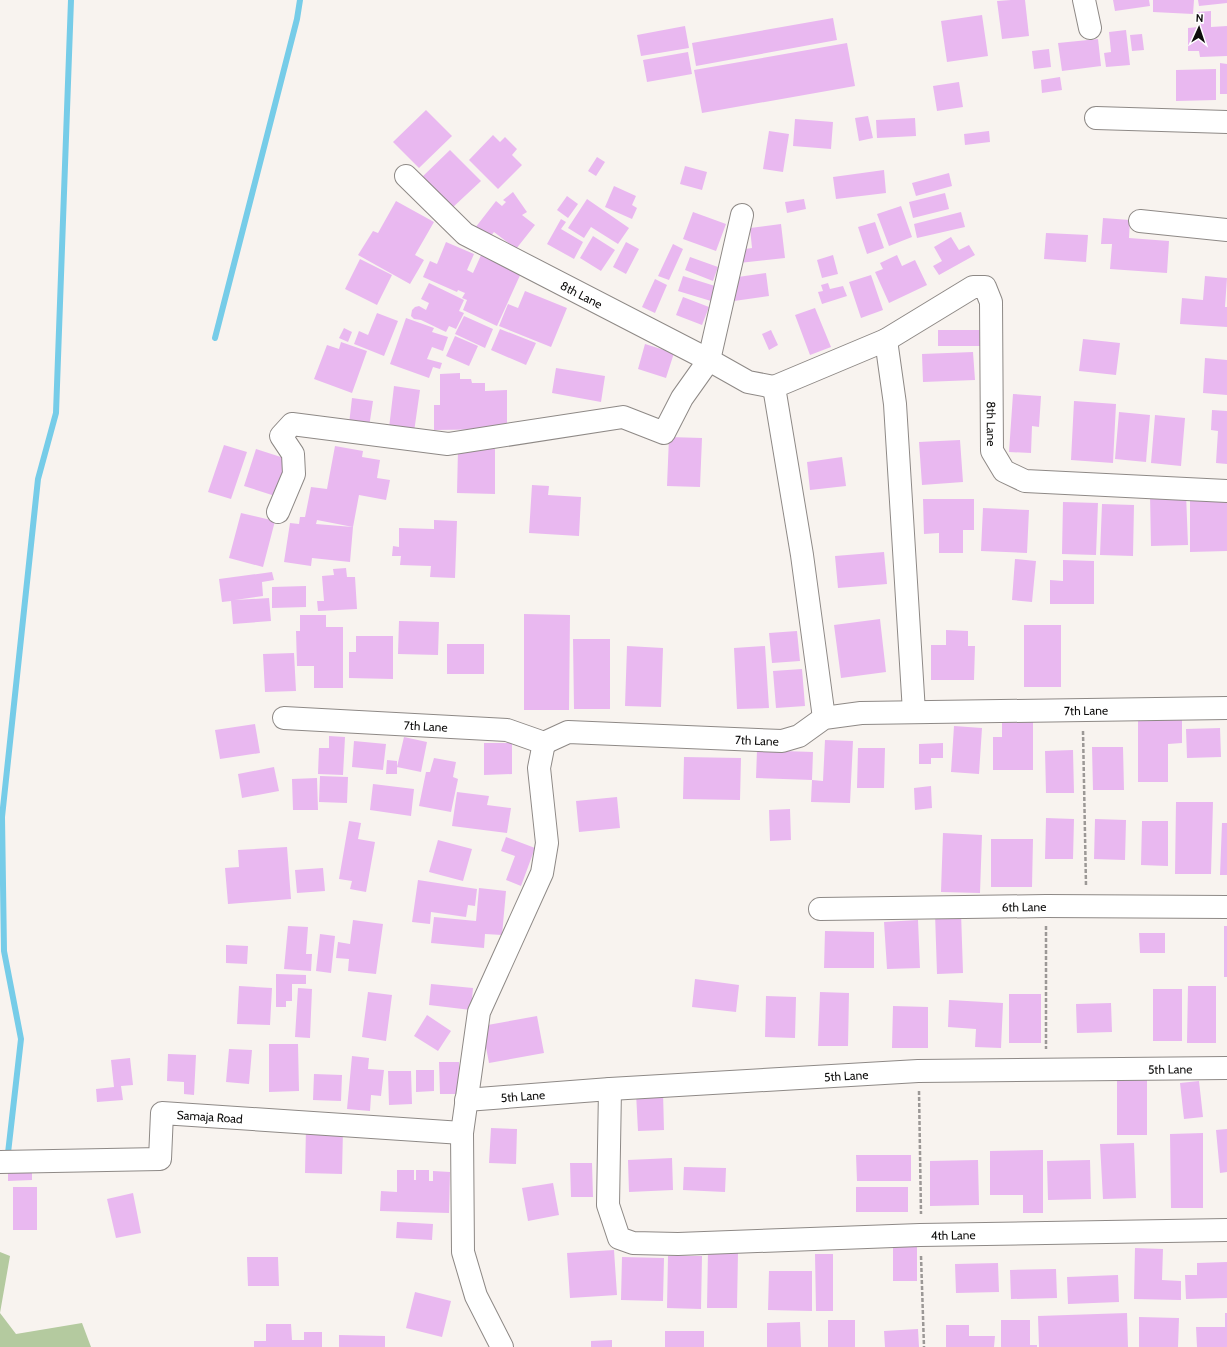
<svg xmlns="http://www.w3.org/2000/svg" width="1227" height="1347" viewBox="0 0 1227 1347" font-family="Cabin,sans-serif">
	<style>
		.green { fill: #b4ca9f }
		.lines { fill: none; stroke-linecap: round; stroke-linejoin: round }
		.stream { stroke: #76cce8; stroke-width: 6 }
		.building { fill: #e9b8f0 }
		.minor-casing { stroke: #8e8986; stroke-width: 24 }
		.path { stroke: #9c9896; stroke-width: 2.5; stroke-dasharray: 4 2; stroke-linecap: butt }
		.minor { stroke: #fff; stroke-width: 22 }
		.labels { text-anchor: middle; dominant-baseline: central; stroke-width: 4; stroke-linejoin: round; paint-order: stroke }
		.street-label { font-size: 12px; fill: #0e0d0c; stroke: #fff }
	</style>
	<rect width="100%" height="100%" fill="#f8f3ef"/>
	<path class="green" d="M0 1252 10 1256 0 1313 16 1334 82 1323 91 1347H0Z"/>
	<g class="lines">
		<path class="stream" d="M215 338 297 19 300 0
			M8 1153 21 1039 4 951 2 817 38 479 56 413 71 0"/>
	</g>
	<path class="building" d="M1011 0H1025L1029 36 1002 39 997 1Z
		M1113 0H1149L1150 6 1115 11Z
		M1153 0H1194L1193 14 1153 12Z
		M1198 0H1227V3L1199 6Z
		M1211 11V27L1227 26V56L1200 57 1199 51H1188V28L1198 27 1197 12Z
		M982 15 988 56 947 62 941 21Z
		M833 18 837 40 696 66 692 43Z
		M685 26 689 48 641 56 637 35Z
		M1126 30 1130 65 1106 67 1104 53 1111 52 1109 32Z
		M1142 34 1144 50 1132 51 1130 35Z
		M1098 39 1101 66 1062 71 1058 43Z
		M847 43 855 86 702 113 694 70Z
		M1049 49 1051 67 1034 69 1032 51Z
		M688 52 692 74 647 82 643 60Z
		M1220 63 1227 64V94H1220Z
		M1216 69V100L1176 101V70Z
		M1060 77 1062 90 1042 93 1041 80Z
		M959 82 963 107 937 111 933 86Z
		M426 110 452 136 419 168 393 142Z
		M868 116 873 138 859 141 855 118Z
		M915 118 916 136 877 138 876 120Z
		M795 119 833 122 831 149 793 146Z
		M769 131 789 134 783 172 763 169Z
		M989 131 990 142 965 145 964 134Z
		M493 135 500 142 505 137 517 149 512 155 522 165 498 189 469 160Z
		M450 150 481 181 451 209 421 178Z
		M597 157 605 162 596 176 588 171Z
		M685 166 707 172 702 190 680 184Z
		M884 170 886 193 836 199 833 177Z
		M949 173 952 186 916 196 912 183Z
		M614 186 636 196 632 205 637 208 632 219 605 207Z
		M513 192 527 212 522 215 535 225 516 249 494 232 489 238 475 228 496 201 502 206 506 202 503 200Z
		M945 193 949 209 913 218 909 202Z
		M567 196 578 204 568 218 557 210Z
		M587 199 629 228 618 244 591 227 584 238 568 228Z
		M804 199 806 209 787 213 785 202Z
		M396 201 434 222 415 255 424 260 410 284 358 255 373 231 378 233Z
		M901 206 912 237 889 246 877 214Z
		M693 212 726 224 716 251 683 239Z
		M961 212 965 227 917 238 914 224Z
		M1103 218 1130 220 1129 238 1169 241 1167 273 1110 269 1112 244H1101Z
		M561 219 566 222 561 229 583 242 574 259 547 244Z
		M875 222 884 248 867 254 858 227Z
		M781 224 785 258 739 263 738 250 752 248 750 228Z
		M1046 233 1088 235 1086 262 1044 259Z
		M593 236 615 250 601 271 580 258Z
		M951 237 959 250 969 245 975 255 939 275 933 266 942 261 934 247Z
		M446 242 474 254 467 270 473 273 482 253 522 271 497 326 463 310 467 300 462 298 465 293 458 290 457 292 423 277 430 261 437 264Z
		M626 242 639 249 626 274 613 267Z
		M673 244 683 249 669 280 658 276Z
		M833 255 838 274 822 278 817 260Z
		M897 255 902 266 915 260 927 285 889 303 875 272 883 269 880 263Z
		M690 257 718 267 713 281 685 270Z
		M360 259 392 275 377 305 345 289Z
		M766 273 769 296 734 301 731 278Z
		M871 275 883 310 861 318 849 282Z
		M683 276 715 286 711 301 678 291Z
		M1205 276 1227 278 1225 307H1227V327L1180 324 1182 298 1203 300Z
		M655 279 667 285 655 313 642 307Z
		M429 283 464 300 459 311 464 313 456 329 449 326 446 332 421 320 414 319 411 316 412 310 415 307 419 306 426 310 429 303 421 299Z
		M828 283 830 289 843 286 847 296 822 304 818 292 823 291 821 285Z
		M525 291 567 308 551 347 499 326 508 304 518 308Z
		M683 297 709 307 702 325 676 315Z
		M815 308 831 347 810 355 795 315Z
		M377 313 398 321 384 356 354 344 359 331 368 335Z
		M464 316 493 329 485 348 455 334Z
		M406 318 434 328 432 332 448 337 443 351 432 347 427 359 442 363 440 369 433 367 429 378 390 364Z
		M344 328 352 332 348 342 339 338Z
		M500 329 536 343 526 365 491 350Z
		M771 330 778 345 769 350 762 334Z
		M938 330H983V346H938Z
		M455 336 478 346 469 366 446 356Z
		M1083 339 1120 343 1116 375 1079 371Z
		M341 342 367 351 352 393 314 379 327 345 339 349Z
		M645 344 674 353 666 378 638 369Z
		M973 352 975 380 923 382 922 354Z
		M1205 358 1227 360V395L1203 393Z
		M556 368 605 376 601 402 552 393Z
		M460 373V379H471L472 383H485V391L507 390V429L434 430V405H440V374Z
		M394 386 420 390 414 432 389 428Z
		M1013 394 1041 396 1039 427 1032 426 1031 453 1009 452Z
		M352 398 373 401 369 427 349 424Z
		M1074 401 1116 404 1113 463 1071 460Z
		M1212 410 1227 411V464L1216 463 1218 431 1211 430Z
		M1119 412 1150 415 1146 462 1115 459Z
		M1155 415 1185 418 1181 466 1151 463Z
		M669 437 702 438 700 487 667 486Z
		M960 440 963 482 922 485 919 442Z
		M224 445 247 452 231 499 208 492Z
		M335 446 363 451 362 457 380 460 377 478 390 480 386 500 359 495 353 527 317 520 316 524 353 527 350 562 312 558 311 566 284 562 290 523 299 524 300 517H305L311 487 327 489Z
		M256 449 287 459 275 496 244 486Z
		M458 449H495V494L457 493Z
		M842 457 846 486 810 490 807 462Z
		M532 485 549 486 548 495 581 497 579 536 529 533Z
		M1186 493 1188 545 1151 546 1150 494Z
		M923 499H974V530H963V553H939V533L924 534Z
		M1190 500H1227V551L1190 552Z
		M1063 502 1098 503 1096 555 1062 554Z
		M1102 504 1134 505 1133 556 1100 555Z
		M983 508 1029 510 1027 553 981 551Z
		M241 513 275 521 263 567 229 558Z
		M434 520 457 521 455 578 430 577 431 566 400 565 401 556H392L393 546 399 547V528L434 529Z
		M884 552 887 584 838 588 835 556Z
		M1015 559 1036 561 1032 602 1012 600Z
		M1063 560 1094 561V604H1050V580L1063 581Z
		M346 568 347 577H355L357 609 318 611 317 601H324L322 576 334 575 333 569Z
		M272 572 274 580 262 582 263 596 235 600 269 598 271 621 233 624 231 601 222 602 219 579Z
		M306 586V607L272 608V587Z
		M524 614 570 615 569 710H524Z
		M300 615H326V627H343V688H314V666H297L296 631H300Z
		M880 619 886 672 841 678 834 625Z
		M399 621 439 622 438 655 398 654Z
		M1024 625H1061V687H1024Z
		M946 630 968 631V646H975L974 680H931V645H946Z
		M797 631 800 661 772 663 769 633Z
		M356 636H393V679L349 678V652H356Z
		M573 639H610V709H574Z
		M447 644H484V674H447Z
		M627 646 663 648 661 707 625 706Z
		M765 646 769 708 737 709 734 648Z
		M294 653 296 691 265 692 263 654Z
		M802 669 805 706 776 708 773 671Z
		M1002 716H1033V770H993V737H1002Z
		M1138 716H1182V743L1168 744V782H1138Z
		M255 724 260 753 220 759 215 730Z
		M954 726 982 728 979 774 951 772Z
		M1220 728 1221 757 1187 758 1186 729Z
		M329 736 345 737 343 775 318 774 319 748H329Z
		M404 737 427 742 421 772 397 767Z
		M825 740 853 741 850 803 811 802 812 780 823 781Z
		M354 741 386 744 383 770 352 767Z
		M484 743H512V774L484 775Z
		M943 743V758H931V764H919V744Z
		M1092 747H1123L1124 790H1093Z
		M858 748H885L884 788H857Z
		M757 750 813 752 812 780 756 778Z
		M1073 750 1074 793H1046L1045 751Z
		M684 757 741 758 740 800 683 799Z
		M434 758 456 762 453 777 458 779 451 812 419 806 426 772H430Z
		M387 760 397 761V774H386Z
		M274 767 279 791 242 798 238 774Z
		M320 776 348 777 347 803 319 802Z
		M317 778 318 810H293L292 779Z
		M373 784 414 789 411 816 370 810Z
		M931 786 932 808 915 810 914 788Z
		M457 792 489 796 487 805 511 808 507 833 452 826Z
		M617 797 620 828 579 832 576 801Z
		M1176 802H1213L1211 874H1175Z
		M790 809 791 840 770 841 769 810Z
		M1046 818 1074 819 1073 859H1045Z
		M1095 819 1126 820 1125 860 1094 859Z
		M349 821 361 823 358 839 375 842 366 892 350 889 352 881 339 879Z
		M1142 821H1168V866L1141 865Z
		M1222 823H1227V875H1220Z
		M943 833 982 835 980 893 941 892Z
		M506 837 535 848 521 886 506 880 515 856 501 851Z
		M991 839H1033L1032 887H991Z
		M438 840 472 849 463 881 429 872Z
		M287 847 291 899 228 904 225 868 239 867 238 850Z
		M323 868 325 891 297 893 295 870Z
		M418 880 477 889 475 906 468 905 466 917 431 912 430 924 412 922Z
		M479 888 506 891 502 935 485 934 484 948 431 943 434 917 476 921Z
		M961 912 963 973 937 974 935 913Z
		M353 920 383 924 376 974 348 971 349 959 336 958 338 942 350 944Z
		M918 920 920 968 887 969 884 922Z
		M288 926 308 927 306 954H312L311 971 284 969Z
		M1224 926H1227V977H1224Z
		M825 931 874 932V968H824Z
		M1139 933H1165V953H1140Z
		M320 934 335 936 331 973 316 971Z
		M226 945 248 946 247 964 226 963Z
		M276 974 306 975V984H292V1001H286V1007H276Z
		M695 979 739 985 736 1012 692 1007Z
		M431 984 473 988 471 1010 429 1005Z
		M239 986 272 988 270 1025 237 1024Z
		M1188 986H1216V1043H1187Z
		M298 988 312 989 310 1038 295 1037Z
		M1153 989H1182V1041H1153Z
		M368 992 392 995 386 1041 362 1037Z
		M820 992 849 993 848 1046H818Z
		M1009 994H1041V1043H1009Z
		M766 996 796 997 795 1038 765 1037Z
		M949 1000 1003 1003 1001 1048 975 1047 976 1029 948 1027Z
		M1111 1003 1112 1032 1077 1033 1076 1004Z
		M893 1006 928 1007V1048H892Z
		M427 1015 451 1031 438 1051 414 1036Z
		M537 1016 544 1053 489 1063 482 1026Z
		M269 1044H298L299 1091 269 1092Z
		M229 1049 252 1050 249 1084 226 1082Z
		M168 1054 196 1055 194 1095 184 1094V1082L167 1081Z
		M352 1056 369 1058 368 1069 384 1070 381 1096 371 1095 370 1111 347 1109Z
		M130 1058 133 1085 121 1086 123 1100 97 1102 96 1089 114 1087 111 1060Z
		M439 1062H459V1094H440Z
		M416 1070H434V1091L416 1092Z
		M388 1071H411L412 1104 389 1105Z
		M314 1074 342 1075 341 1101 313 1100Z
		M1117 1080H1147V1135H1117Z
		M1199 1081 1203 1117 1184 1119 1180 1083Z
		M663 1092 664 1130 638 1131 636 1093Z
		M306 1128 343 1129 342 1174 305 1173Z
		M491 1128 517 1129 516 1164 489 1163Z
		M1227 1129V1172L1220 1173 1216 1130Z
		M1203 1133V1208H1171L1170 1134Z
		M1134 1143 1136 1198 1103 1199 1100 1144Z
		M1043 1150V1213H1023V1195H990V1151Z
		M856 1155H911V1181H857Z
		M672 1158 673 1190 629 1192 628 1160Z
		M978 1160 979 1205 930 1206V1161Z
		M1090 1160 1091 1199 1048 1200 1047 1161Z
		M570 1163H592L593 1197H571Z
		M684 1167 726 1168 725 1192 683 1190Z
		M397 1170H414V1180H416V1170H429V1181H433V1171L450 1172 449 1213 380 1211 381 1191 397 1192Z
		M32 1172V1180L8 1181V1173Z
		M553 1183 559 1215 528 1221 522 1188Z
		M13 1187H37V1230H13Z
		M856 1187H908V1212H856Z
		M133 1193 141 1233 116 1238 107 1199Z
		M397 1222 433 1224 432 1240 396 1238Z
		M893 1247H917V1281H893Z
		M1135 1248 1163 1249 1162 1280 1181 1281V1300L1134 1299Z
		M614 1250 617 1295 570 1298 567 1253Z
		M708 1251 738 1252 737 1308H707Z
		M815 1254H833V1311H816Z
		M668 1256H702L701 1309 667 1308Z
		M247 1257H278L279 1286H248Z
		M622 1257 664 1258 663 1301 621 1300Z
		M1227 1262V1298L1186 1299 1185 1275H1197V1263Z
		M998 1263 999 1292 956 1293 955 1264Z
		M1056 1269 1057 1298 1011 1299 1010 1270Z
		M769 1271H812V1311L768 1310Z
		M1118 1275 1119 1302 1068 1304 1067 1277Z
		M415 1292 451 1301 442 1337 406 1328Z
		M1127 1313 1128 1347H1039L1038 1316Z
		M1225 1313H1227V1347H1197L1196 1327H1225Z
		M1139 1317 1179 1318 1178 1347H1139Z
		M828 1320H855V1347H828Z
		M1001 1320H1030V1345H1037V1347H1001Z
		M800 1322 801 1347H767V1323Z
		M266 1324H291L292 1340H304V1332H322V1347H254V1341H266Z
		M946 1325H969V1336H995L994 1347H946Z
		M918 1329 919 1347H885L884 1331Z
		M665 1331H704V1347H665Z
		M339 1335 385 1336V1347H339Z
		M612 1340V1347H591V1341Z"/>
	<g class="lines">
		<defs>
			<g id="minor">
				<path d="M1084 0 1090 28"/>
				<path d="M1096 118 1227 122"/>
				<path id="s1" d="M406 176 465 234 709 360 748 382 774 387"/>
				<path d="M1140 221 1227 230"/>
				<path d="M278 512 294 474 293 454 281 436 292 424 448 444 623 417 664 433 682 398 709 360 742 215"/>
				<path id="s2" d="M914 712 895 404 886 340 973 287H985L991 302 992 451 1004 471 1025 481 1227 491"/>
				<path id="s3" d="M284 718 507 730 544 743 568 732 782 741 799 736 824 718 861 713 1227 708"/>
				<path d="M824 718 802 555 774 387 886 340"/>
				<path id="s4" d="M820 909 1046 906 1227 907"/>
				<path id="s5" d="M610 1089 608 1205 619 1238 633 1243 678 1244 920 1235 1227 1230"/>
				<path id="s6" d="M466 1100 610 1089 918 1071 1227 1068"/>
				<path id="s7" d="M0 1162 160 1159 162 1113 462 1133"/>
				<path d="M502 1347 476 1296 463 1252 462 1133 479 1012 542 873 547 843 539 768 544 743"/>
			</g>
		</defs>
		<use href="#minor" class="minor-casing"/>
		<path class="path" d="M1083 731 1086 886
			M1046 926V1049
			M919 1091 921 1214
			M921 1256 924 1347"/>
		<use href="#minor" class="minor"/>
	</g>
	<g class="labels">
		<g class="street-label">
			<text stroke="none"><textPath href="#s1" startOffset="214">8th Lane</textPath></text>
			<text stroke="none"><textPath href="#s2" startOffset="625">8th Lane</textPath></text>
			<text stroke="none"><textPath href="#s3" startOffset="814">7th Lane</textPath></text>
			<text stroke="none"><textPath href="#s3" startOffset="142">7th Lane</textPath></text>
			<text stroke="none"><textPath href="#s3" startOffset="478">7th Lane</textPath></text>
			<text stroke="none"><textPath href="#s4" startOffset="204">6th Lane</textPath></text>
			<text stroke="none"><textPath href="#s6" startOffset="705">5th Lane</textPath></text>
			<text stroke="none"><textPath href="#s6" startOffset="381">5th Lane</textPath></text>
			<text stroke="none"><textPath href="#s6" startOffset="57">5th Lane</textPath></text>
			<text stroke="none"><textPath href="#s7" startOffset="254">Samaja Road</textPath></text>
			<text stroke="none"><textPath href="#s5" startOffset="486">4th Lane</textPath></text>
		</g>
	</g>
	<g transform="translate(1199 28) rotate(3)" stroke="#ffffff" stroke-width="3" paint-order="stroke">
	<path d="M0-3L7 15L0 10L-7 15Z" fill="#0e0d0c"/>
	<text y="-6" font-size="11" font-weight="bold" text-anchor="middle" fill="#0e0d0c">N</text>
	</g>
</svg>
